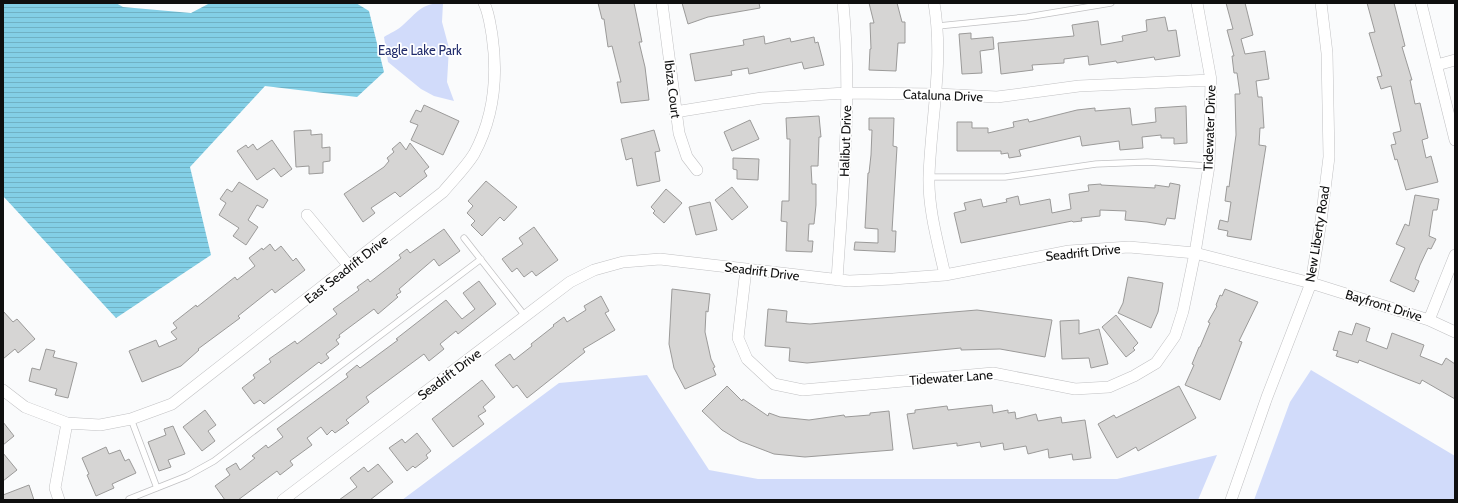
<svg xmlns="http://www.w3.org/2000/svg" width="1458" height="503" viewBox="0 0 1458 503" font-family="Cabin,sans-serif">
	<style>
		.green { fill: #d1dbfa }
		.water { fill: url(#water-rules) }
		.building { fill: #d6d5d4; stroke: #9b9a99 }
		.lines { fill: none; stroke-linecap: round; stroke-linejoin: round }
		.service-casing { stroke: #c1c1c3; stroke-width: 7 }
		.minor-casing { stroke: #c1c1c3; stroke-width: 12 }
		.service { stroke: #fff; stroke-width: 5.5 }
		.minor { stroke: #fff; stroke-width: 11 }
		.labels { text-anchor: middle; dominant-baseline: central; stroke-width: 3.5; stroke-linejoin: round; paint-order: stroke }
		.park-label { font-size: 13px; fill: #202b6b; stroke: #fff }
		.street-label { font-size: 13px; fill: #0f0f0f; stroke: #fff }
	</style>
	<defs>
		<pattern id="water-rules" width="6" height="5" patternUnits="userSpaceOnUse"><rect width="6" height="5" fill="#83cfe6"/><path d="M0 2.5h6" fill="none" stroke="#70b1c4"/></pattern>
	</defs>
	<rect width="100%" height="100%" fill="#fafbfc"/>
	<path class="green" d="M443 3 442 22 449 48 447 82 454 101 434 96 421 89 388 62 384 37C390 33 398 30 403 25 417 13 421 3 443 3Z
		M1311 370 1455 456V500H1254L1290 402Z
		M647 375 709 470 758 479H1117L1217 455 1198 500H402L559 383Z"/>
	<path class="water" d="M3 3H116L123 7 191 13 210 3H356L369 11 384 72 357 97 265 86 190 167 211 255 116 318 3 196Z"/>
	<path class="building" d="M598 3H634L642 42H639L645 67 649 100 621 103 617 82H621L612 46 608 47 604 19H602Z
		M682 3H759L760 8 708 17 688 24Z
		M869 3H897L902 22H905V43H898L896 71 869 70 870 49H871L870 23H874Z
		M1226 3H1245L1253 35 1241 39 1245 54 1265 51 1269 79 1256 81 1258 97H1262L1264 128H1260L1259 145 1266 146 1251 240 1227 236 1228 231 1218 229 1220 220 1228 222 1231 202 1225 201 1227 186 1229 187 1236 135 1235 94H1240L1237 73H1234L1232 56H1234L1227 30 1233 29Z
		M1367 3H1394L1405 46 1402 47 1412 80H1410L1415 104 1420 103 1428 138 1422 140 1426 158 1431 156 1438 182 1406 190 1397 159 1395 160 1391 145 1396 144 1393 133 1401 131 1391 86 1381 89 1377 77 1382 76 1369 33 1375 32Z
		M1165 17 1168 31 1176 30 1180 56 1155 60 1154 57 1117 63 1116 61 1089 65 1088 56 1064 59V63L1032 65 1033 70 1001 74 998 43 1074 36 1072 25 1098 21 1101 45 1123 41 1122 36 1147 31 1146 20Z
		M971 33V39L993 37 994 49 980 51 982 73 962 74 959 34Z
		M764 36 765 44 790 38 791 42 814 37 815 43 818 42 824 65 804 69 802 62 749 74 748 68 731 71 732 75 695 81 690 54 744 45 743 40Z
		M424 105 459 121 443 155 411 140 418 125 410 122 416 110 421 112Z
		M1186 106 1187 143 1174 144V138H1161V135L1142 137 1143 148 1120 150 1119 141 1082 146 1080 136 1019 150 1021 156 1009 158 1008 153 1001 154V151H957V122H972V128H988V133L1014 127 1013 122 1028 119 1029 122 1077 110 1095 108V111L1130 108 1132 125 1156 122 1155 108Z
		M819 116 821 137H819L818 166H811L812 184H816V205L814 224H809L808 241H813L812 252 786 251 787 222 781 221 782 201H789L790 139H787L786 118Z
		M869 118H894L893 146 897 147 892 231H896L895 252 854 250 855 242 878 243V229L865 228 868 173H869L871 155 872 130H869Z
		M750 120 759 139 732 151 724 132Z
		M311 130V135L322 134V148L330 147V161L323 162V173L309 174V166L296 167 294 131Z
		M654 130 660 151 655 152 660 181 637 186 632 158 626 160 621 139Z
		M272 140 292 169 281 177 274 168 257 180 237 151 246 145 248 148 253 144 257 150Z
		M400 142 406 150 410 143 429 167 424 171 427 176 400 197 395 192 371 208 375 213 363 222 344 194 384 167 389 161 387 158 394 152 392 149Z
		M733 158 759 159 758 180 737 179V170L733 169Z
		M486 181 517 207 504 221 500 217 482 236 471 225 475 221 467 213 473 206 468 201Z
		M239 182 268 200 263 208 257 205 248 220 258 227 246 245 233 236 239 228 219 215 226 203 220 199 227 189 232 192Z
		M1170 183 1180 185 1175 219 1167 218 1165 225 1147 222 1125 220 1126 211 1100 210V216L1081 218 1082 221 1073 222 1072 221 961 243 954 213 966 210 964 203 981 199 983 207 1007 202 1006 199 1018 196 1020 205 1050 199 1052 213 1071 209 1069 194 1089 191 1088 185 1101 184V185L1155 188V185L1169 187Z
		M732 187 748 207 732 220 715 200Z
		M666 189 682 203 664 223 653 213 655 211 651 207Z
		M1415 195 1439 199 1437 210H1433L1429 236 1436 239 1431 249 1428 248 1420 265 1415 279 1419 281 1414 292 1390 281 1405 248 1396 244 1405 224 1409 226Z
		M710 202 717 230 696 235 689 207Z
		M534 227 558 260 536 276 532 271 524 277 517 268 512 272 502 259 523 244 519 238Z
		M444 229 460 251 439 266 434 259 399 289 401 292 396 295 398 297 378 314 374 309 339 335 340 337 336 340 339 344 326 354 329 358 321 364 319 362 264 404 260 400 254 404 242 388 255 378 253 375 271 362 269 359 295 341 297 344 337 314 333 309 359 290 357 287 368 279 370 282 401 258 399 255 407 249 410 253Z
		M270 244 275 251 281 246 293 261 296 258 305 270 275 293 272 289 238 316 240 318 198 349 199 350 181 366 142 382 129 351 156 340 159 347 177 339 171 332 177 328 173 323 196 305 197 307 235 277 237 280 255 266 249 258 262 248 263 250Z
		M1128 277 1163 283 1158 312 1151 328 1118 313 1123 303Z
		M479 281 496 304 458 334 456 331 440 344 444 349 429 361 424 354 366 397 369 402 346 420 349 423 335 433 332 430 327 435 321 427 307 438 312 445 290 461 293 465 280 475 277 471 238 500H225L215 486 230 475 226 469 236 463 240 470 255 458 252 456 266 445 268 448 283 437 277 429 348 377 346 374 357 365 360 368 398 340 396 339 446 300 462 319 475 309 463 293Z
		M672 289 710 294 708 312 706 311 705 332 711 359 715 367 713 368 716 375 685 389 674 368 669 344Z
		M1225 289 1258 302 1239 341 1242 342 1220 400 1185 385 1194 365 1192 364 1199 347H1200L1210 323 1208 322 1217 306 1216 305 1220 295 1222 296Z
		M601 296 609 311 605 313 615 330 583 349 585 352 527 398 517 385 513 388 495 365 510 354 514 360 532 346 531 344 554 326 553 325 564 317 567 322 586 310 584 306Z
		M768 309 787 311 786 322 810 324 977 310 1052 320 1045 357 1000 349 961 350V348L807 363 789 361 790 348 765 346Z
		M3 311 13 322 17 319 35 339 18 353 15 349 3 359Z
		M1116 315 1138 343 1133 348 1135 350 1126 357 1102 327Z
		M1079 320V334L1099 329 1108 364 1091 368 1089 358 1062 359 1060 321Z
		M1356 323 1370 328 1366 341 1387 349 1392 333 1424 345 1420 356 1442 365 1446 358 1455 364V399L1422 380 1420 384 1359 360 1358 363 1336 356 1338 351 1333 350 1339 331 1352 335Z
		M46 349 55 351 53 357 77 363 68 398 55 395 57 389 29 381 32 368 40 370Z
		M482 380 495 397 483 407 486 411 478 416 484 424 453 447 432 419Z
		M727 386 742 401 743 399 768 416 769 413 780 417 809 420 844 415 845 417 870 415V413L889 411 893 450 805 457 774 454 740 441 722 430 702 411Z
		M1179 386 1196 418 1138 451 1136 447 1117 458 1098 424 1114 415 1116 418Z
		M992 405 993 413 1008 410V413L1015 412 1016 419 1036 414 1038 421 1061 417 1062 423 1085 420 1091 458 1073 460 1072 454 1049 458 1048 449 1028 454 1026 446 1004 450 1003 443 981 447 980 442 957 446V443L913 449 907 414 915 413V410L947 406 948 410Z
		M205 410 216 425 208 431 215 441 202 451 183 427Z
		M3 422 14 436 3 445Z
		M173 426 185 454 168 460 171 467 159 471 148 442 166 435 164 429Z
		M417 433 431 451 426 455 428 458 415 468 413 466 407 471 389 448 402 439 405 443Z
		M106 447 109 454 120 450 125 461 129 459 136 473 112 484 114 488 96 496 87 475 89 474 82 458Z
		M3 453 17 470 3 481Z
		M378 464 393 482 370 500H339L357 487 350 478 364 467 368 472Z
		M29 485 34 500H3V495Z"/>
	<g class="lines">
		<defs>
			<path id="service" d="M938 26 1027 17 1111 3
				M929 177H1005L1096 164 1147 162 1209 166
				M464 238 525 316
				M131 419 157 488
				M129 499 187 476 214 461 481 259"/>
			<path id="minor" d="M662 3 679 133 687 157 697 170
				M934 3C944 61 931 118 929 176 928 209 938 243 945 275
				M1421 3 1455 140
				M1437 65 1455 60
				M675 112 762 98 846 93 937 94 997 97 1079 86 1211 80
				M307 215 349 266
				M746 269 738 338 747 359 774 384 803 390 993 373 1075 389 1109 387 1134 376 1156 363 1175 336 1183 311 1195 253 1209 166 1211 80 1197 3
				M837 280C843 188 852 95 843 3
				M1429 320 1455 255
				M3 390 25 407 67 423 100 425 131 419 172 404 443 192C453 180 466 167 474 154 494 117 498 76 492 35 490 24 489 13 484 3
				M59 500 55 488 67 423
				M283 500 570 282 594 270 623 262 660 259 849 281 893 279 945 275 1069 251 1129 247 1195 253 1311 283 1429 320 1455 332
				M1231 500 1267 397 1311 283 1321 221 1329 157 1327 53 1321 3"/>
		</defs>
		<use href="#service" class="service-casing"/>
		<use href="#minor" class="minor-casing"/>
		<use href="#service" class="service"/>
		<use href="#minor" class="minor"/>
	</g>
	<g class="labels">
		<g class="park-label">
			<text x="420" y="50">Eagle Lake Park</text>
		</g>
		<g class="street-label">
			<text transform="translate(673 89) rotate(83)">Ibiza Court</text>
			<text transform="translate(943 95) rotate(2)">Cataluna Drive</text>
			<text transform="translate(1209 128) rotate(-88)">Tidewater Drive</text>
			<text transform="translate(845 141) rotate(-88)">Halibut Drive</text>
			<text transform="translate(1317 234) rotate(-81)">New Liberty Road</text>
			<text transform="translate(1083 252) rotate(-6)">Seadrift Drive</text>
			<text transform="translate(346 269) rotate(-38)">East Seadrift Drive</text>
			<text transform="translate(762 271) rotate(7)">Seadrift Drive</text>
			<text transform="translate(1384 305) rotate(17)">Bayfront Drive</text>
			<text transform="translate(449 374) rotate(-37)">Seadrift Drive</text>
			<text transform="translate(951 377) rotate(-4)">Tidewater Lane</text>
		</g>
	</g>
	<rect width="1458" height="503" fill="none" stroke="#0f0f0f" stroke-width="8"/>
</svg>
